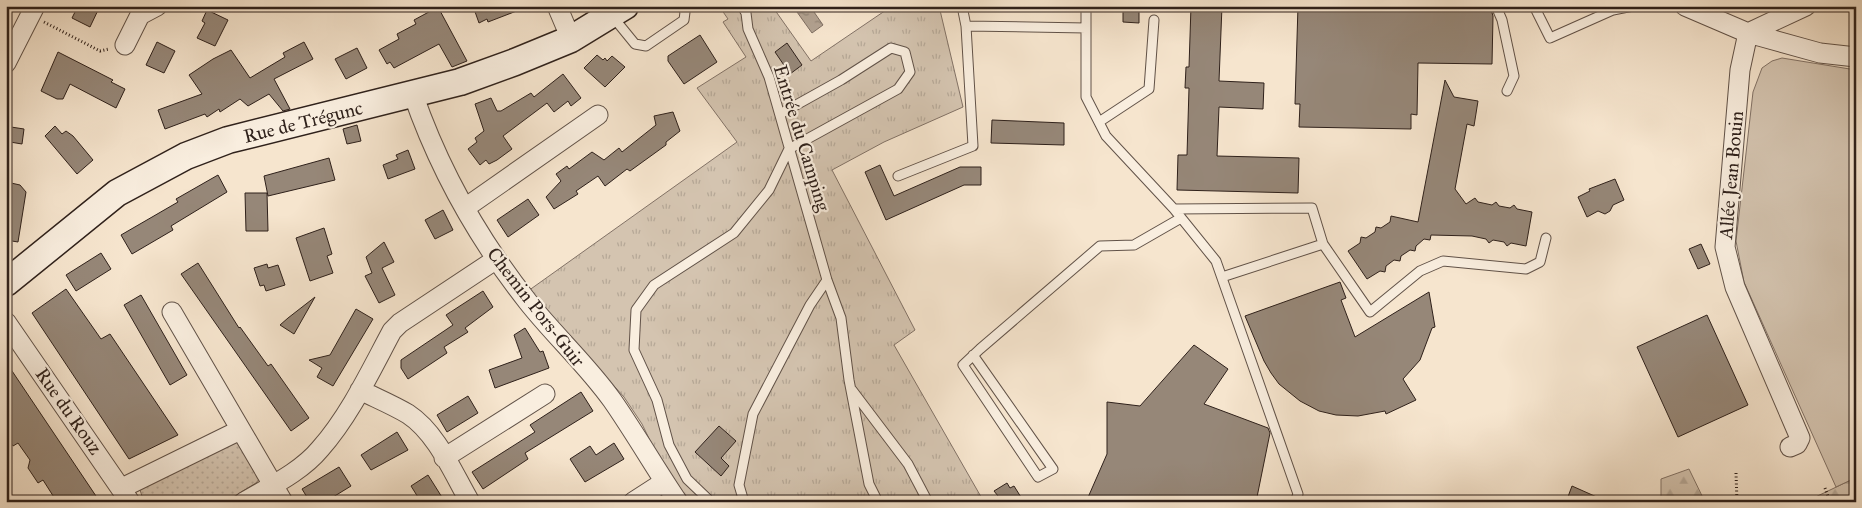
<svg xmlns="http://www.w3.org/2000/svg" width="1862" height="508" viewBox="0 0 1862 508" font-family="'IM FELL Great Primer',serif">
	<style>
		.grass { fill: url(#grass-dots); stroke: #827266 }
		.forest { fill: url(#forest-firs); stroke: #827266 }
		.park { fill: url(#park-tufts); stroke: #827266 }
		.pitch { fill: #d4c4b0; stroke: #827266 }
		.water { fill: url(#water-ripples); stroke: #7e6e62 }
		.building { fill: #968778; stroke: #2f211b }
		.lines { fill: none; stroke-linecap: round; stroke-linejoin: round }
		.service-casing { stroke: #615248; stroke-width: 11 }
		.minor-casing { stroke: #615248; stroke-width: 21 }
		.secondary-casing { stroke: #2f211b; stroke-width: 29 }
		.path { stroke: #2f211b; stroke-width: 3; stroke-dasharray: 1 2.5; stroke-linecap: butt }
		.service { stroke: #f9eedf; stroke-width: 9 }
		.minor { stroke: #f9eedf; stroke-width: 19 }
		.secondary { stroke: #f9eedf; stroke-width: 26 }
		.labels { text-anchor: middle; dominant-baseline: central; stroke-width: 4.5; stroke-linejoin: round; paint-order: stroke }
		.street-label { font-size: 19px; fill: #2f211b; stroke: #f9eedf }
	</style>
	<defs>
		<pattern id="grass-dots" width="8" height="8" patternUnits="userSpaceOnUse" patternTransform="scale(1.25)"><rect width="8" height="8" fill="#d4c4b0"/><path d="M2 2h.1M6 6h.1" fill="none" stroke="#b6a897" stroke-width="1.8" stroke-linecap="round"/></pattern>
		<pattern id="forest-firs" width="22" height="20" patternUnits="userSpaceOnUse" patternTransform="scale(1.25)"><rect width="22" height="20" fill="#d4c4b0"/><path d="M5 1l3.5 6h-7zM16 11l3.5 6h-7z" fill="#b6a897"/></pattern>
		<pattern id="park-tufts" width="24" height="20" patternUnits="userSpaceOnUse" patternTransform="scale(1.25)"><rect width="24" height="20" fill="#d4c4b0"/><path d="M3 7l-1-3M5 7V3M7 7l1-3M15 17l-1-3M17 17v-4M19 17l1-3" fill="none" stroke="#b6a897"/></pattern>
		<pattern id="water-ripples" width="26" height="14" patternUnits="userSpaceOnUse" patternTransform="scale(1.25)"><rect width="26" height="14" fill="#b2a291"/><path d="M2 4q2-2 4 0t4 0M15 11q2-2 4 0t4 0" fill="none" stroke="#918476"/></pattern>
	</defs>
	<rect width="100%" height="100%" fill="#f6e5ce"/>
	<filter id="stains"><feTurbulence type="fractalNoise" baseFrequency=".004" numOctaves="4"/><feColorMatrix values="0 0 0 0 .2 0 0 0 0 .09 0 0 0 0 .02 0 0 0 .5 -.17"/></filter>
	<radialGradient id="worn" r=".72"><stop offset=".6" stop-color="#630" stop-opacity="0"/><stop offset="1" stop-color="#630" stop-opacity=".3"/></radialGradient>
	<path class="grass" d="M234 439 242 442 260 478 256 483 225 502H144L140 490 149 481Z"/>
	<path class="forest" d="M1689 469 1705 502H1661V479Z
		M1853 479 1856 482V502H1805Z"/>
	<path class="park" d="M719 6H772L811 61 892 6H939L963 107 884 142 832 170 915 330 894 345 984 502H689L662 465 642 424 624 397 528 291 737 142 697 88 746 57 723 22 728 19Z"/>
	<path class="pitch" d="M1782 58 1856 70V482L1853 479 1836 487 1744 282 1736 241 1753 92 1762 68 1772 61Z"/>
	<path class="water" d="M805 6H813L816 10 814 12 823 25 812 33 797 12Z"/>
	<path class="building" d="M78 6H100L90 27 72 18Z
		M473 6H527V7L488 22 487 19 479 23Z
		M1123 6H1139V23L1123 22Z
		M1191 6H1222L1219 81 1264 83 1263 109 1219 107 1217 156 1299 158 1298 193 1177 190 1178 155H1187L1189 88H1185L1186 67H1189Z
		M1298 6H1490L1493 16 1492 64 1418 63 1417 115 1411 114V129L1299 127 1300 104H1295Z
		M438 7 467 61 452 67 439 44 394 68 390 62 387 64 379 50 399 39 397 34 416 24 414 20Z
		M207 10 228 20 215 46 197 38 205 23 202 21Z
		M700 35 717 62 684 84 668 61V56Z
		M157 42 175 51 164 73 146 65Z
		M304 42 313 59 274 79 290 109 283 111 269 94 248 106 240 99 220 112 219 109 207 117 205 114 165 129 158 110 202 94 189 75 213 59 231 50 250 78 285 57 283 53Z
		M787 43 802 65 790 74 775 52Z
		M357 48 367 68 346 79 335 59Z
		M58 52 113 80 111 82 125 89 116 108 70 84 63 99H57L41 91Z
		M597 55 603 60 605 58 607 61 612 56 625 67 605 87 584 68Z
		M563 74 581 98 571 106 568 101 554 112 547 103 503 136 512 149 497 160 489 164 486 160 480 165 468 149 477 142 475 138 484 131 475 104 491 98 497 111H501L531 93 534 97Z
		M1445 80 1454 97 1478 101 1474 126 1467 124 1455 189 1466 204 1475 198 1478 202 1492 205 1496 202 1499 206 1510 208 1514 205 1517 209 1532 212 1526 246 1511 243 1507 246 1504 242 1493 240 1489 243 1486 239 1472 236 1431 235 1430 240 1424 239 1416 246 1415 251 1410 250 1401 256 1400 261 1394 260 1386 266 1385 272 1380 271 1367 279 1348 251 1360 243 1361 237 1366 238 1375 232 1376 227 1381 228 1390 222 1391 216 1418 222Z
		M673 112 680 131 666 142V145L630 171 627 169 605 186 598 176 576 191 578 194 554 209 546 197 561 181 556 174 567 166 569 169 592 152 604 160 619 148 622 152 656 125 654 116Z
		M992 120 1064 123V145L991 143Z
		M357 125 361 141 347 144 343 129Z
		M55 126 62 134 66 131 73 136 93 160 77 174 45 136Z
		M11 127 24 129 22 144 10 142Z
		M408 150 415 169 388 179 383 165 398 159 396 155Z
		M329 158 335 180 268 196 264 176Z
		M880 165 894 196 960 167H981V185H964L886 220 865 172Z
		M218 175 227 192 171 226 173 230 132 254 121 235 178 202 176 199Z
		M1615 179 1624 200 1613 205 1610 211 1605 214 1598 211 1587 217 1578 197 1590 191 1589 189Z
		M11 183 20 185 26 192 18 242 6 240V187Z
		M245 193H267L268 231H246Z
		M528 199 539 215 508 237 497 220Z
		M443 210 453 230 435 239 425 220Z
		M324 228 332 254 327 256 333 273 310 281 296 238Z
		M384 242 394 262 382 268 395 295 379 303 365 276 372 273 366 257Z
		M1701 244 1710 264 1698 269 1689 249Z
		M101 253 111 269 76 291 66 275Z
		M198 263 239 328 240 327 268 366 271 364 309 418 291 431 181 274Z
		M267 264 268 268 278 265 285 285 266 291 264 285 260 286 254 268Z
		M1340 282 1346 298 1341 300 1355 337 1429 292 1435 327 1432 328 1420 360 1403 379 1416 400 1386 414 1385 411 1358 416 1336 415 1319 411 1300 401 1279 384 1271 373 1264 361 1245 316Z
		M66 289 101 339 110 334 178 435 129 459 32 313Z
		M483 291 493 307 465 328 468 332 444 347 447 353 408 379 401 368V360L453 325 446 315Z
		M141 295 187 375 170 385 124 305Z
		M315 297 294 334 280 325 288 318Z
		M356 309 373 319 333 386 317 377 322 368 309 360 330 355Z
		M1707 315 1748 405 1678 437 1637 347Z
		M525 328 540 352 543 351 549 368 495 388 489 370 522 358 514 335Z
		M1194 345 1228 369 1204 404 1268 428 1270 433 1256 502H1086L1107 454V402L1140 406Z
		M6 362 100 502H57L43 480 38 483 28 468 30 460 18 443 13 446 6 435Z
		M581 392 593 411 525 453 528 459 483 489 472 472 535 432 530 425Z
		M468 396 478 413 447 432 437 415Z
		M719 426 736 441 721 458 729 466 721 476 695 452Z
		M397 432 408 450 371 470 361 455Z
		M614 443 624 459 585 482 570 459 590 446 596 455Z
		M339 467 351 486 325 502H310L302 489Z
		M428 475 445 502H421L411 486Z
		M1007 483 1010 488 1014 486 1024 502H989L998 496 994 491Z
		M1572 486 1608 502H1566Z"/>
	<g class="lines">
		<defs>
			<path id="service" d="M742 6 746 13 748 29 769 77 827 280 841 318 849 380 869 484 878 502
				M1086 6V97L1106 136 1174 209 1216 261 1298 494 1295 502
				M1496 6 1502 20 1514 76 1507 91
				M1534 6 1550 38 1613 10 1609 6
				M1613 10 1633 6
				M613 17 635 44 646 46 684 20 685 12 682 6
				M966 26 1086 28
				M1099 122 1149 89 1154 20
				M898 176 973 146 966 26 962 6
				M1174 209 1312 208 1323 244 1370 312 1420 271 1443 261 1526 269 1540 262 1546 238
				M1222 277 1323 244
				M973 355 1053 469 1038 477 963 365 980 349 1100 246 1134 245 1181 218
				M852 390 908 464 928 502
				M711 502 687 479 669 445 657 400 634 350 636 310 654 285 734 233 769 190 789 149 898 89 910 72 905 52 891 48 841 80 780 114
				M744 502 739 485 753 414 810 305 827 280"/>
			<path id="minor" d="M557 6 571 39
				M1685 6 1748 33 1820 53 1856 57
				M1748 33 1740 70 1725 247 1735 287 1800 438 1797 444 1790 447
				M1748 33 1806 6
				M125 45 140 15 157 6
				M6 63 35 6
				M413 94C439 169 479 240 528 302 555 336 587 365 612 400 635 433 655 468 678 502
				M465 208 598 115
				M172 312 283 502
				M6 322 130 502
				M360 390C376 398 393 405 408 414 437 433 453 473 470 502
				M444 458 545 394
				M122 488 240 430
				M244 502C269 487 301 472 320 449 350 415 371 370 392 331L400 323 495 260
				M633 502 664 482"/>
			<path id="secondary" d="M6 283 117 193 186 156 228 140 460 82 515 62 571 39 625 6"/>
		</defs>
		<use href="#service" class="service-casing"/>
		<use href="#minor" class="minor-casing"/>
		<use href="#secondary" class="secondary-casing"/>
		<path class="path" d="M44 22 100 51 109 49
			M1736 473 1737 502
			M1825 488 1830 502"/>
		<use href="#service" class="service"/>
		<use href="#minor" class="minor"/>
		<use href="#secondary" class="secondary"/>
	</g>
	<g class="labels">
		<g class="street-label">
			<text transform="translate(303 122) rotate(-14)">Rue de Trégunc</text>
			<text transform="translate(802 138) rotate(73)">Entrée du Camping</text>
			<text transform="translate(1731 175) rotate(-85)">Allée Jean Bouin</text>
			<text transform="translate(536 307) rotate(52)">Chemin Pors-Guir</text>
			<text transform="translate(69 411) rotate(55)">Rue du Rouz</text>
		</g>
	</g>
	<rect width="1862" height="508" fill="none" stroke="#f6e5ce" stroke-width="25"/>
	<rect x="8" y="8" width="1847" height="493" fill="none" stroke="#2f211b" stroke-width="2.5"/>
	<rect x="12" y="12" width="1837" height="483" fill="none" stroke="#2f211b"/>
	<rect width="100%" height="100%" filter="url(#stains)"/>
	<rect width="100%" height="100%" fill="url(#worn)"/>
</svg>
